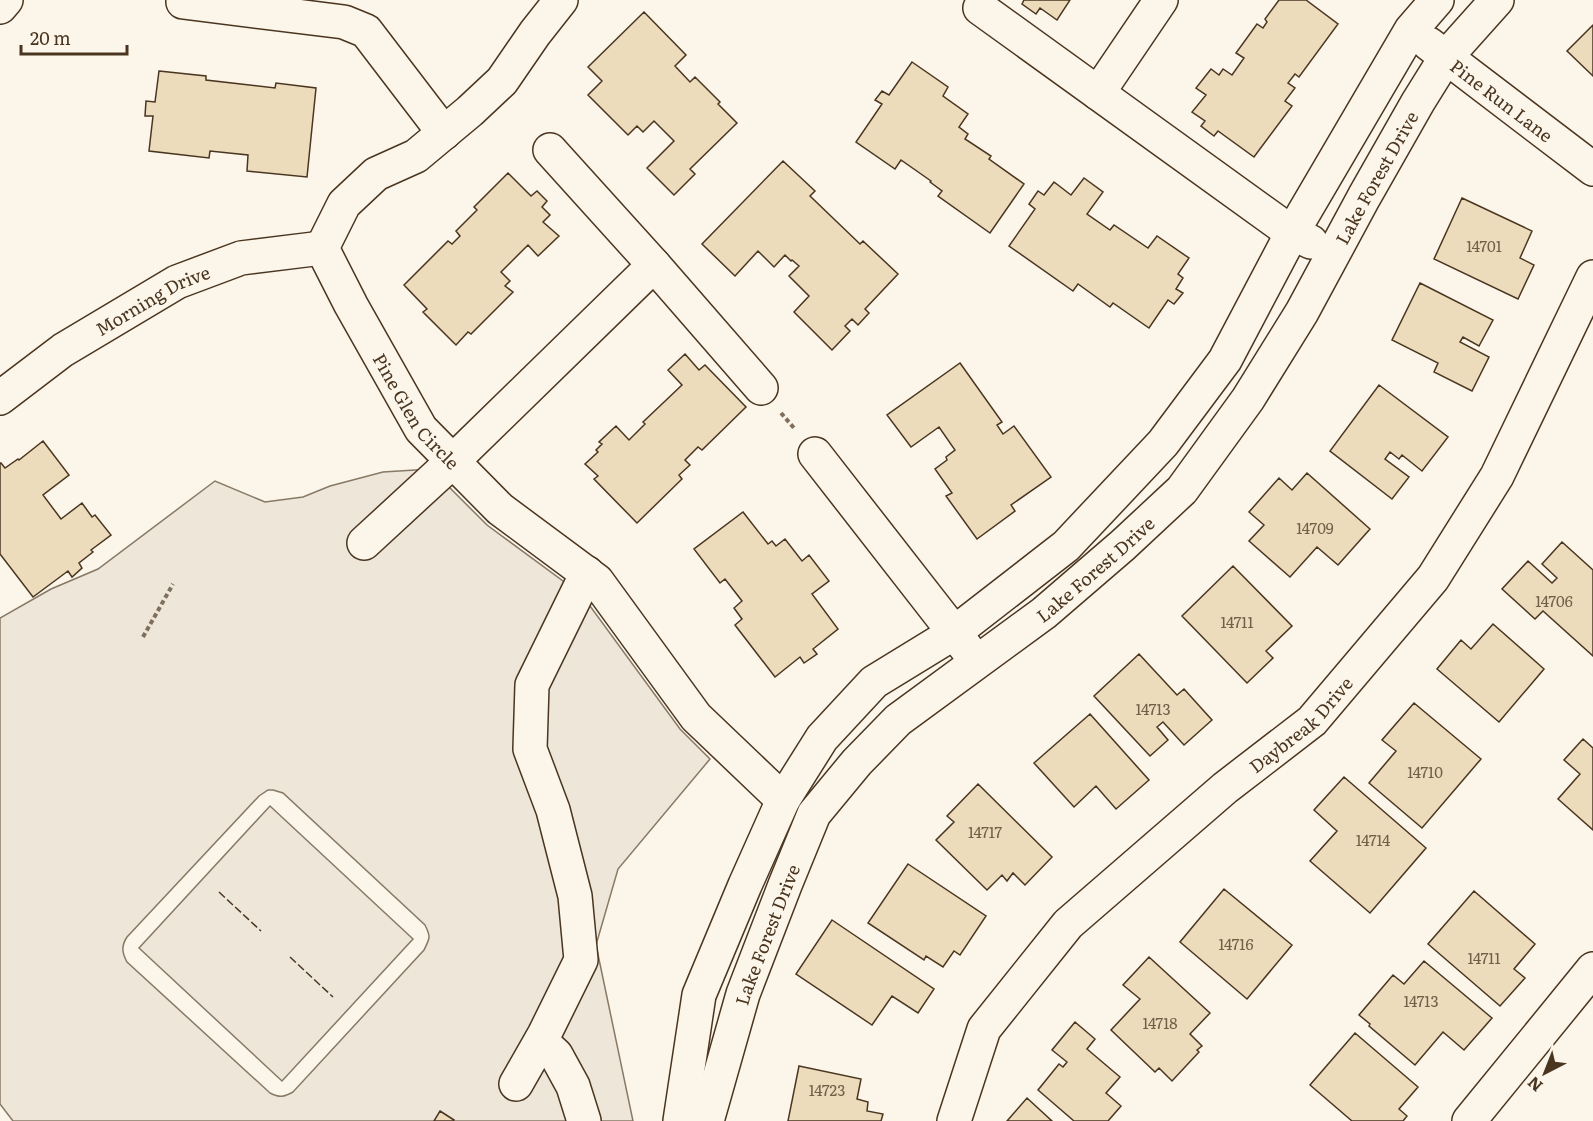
<svg xmlns="http://www.w3.org/2000/svg" width="1593" height="1121" viewBox="0 0 1593 1121" font-family="Literata,serif">
	<style>
		.green { fill: #ede6d9; stroke: #887966; stroke-width: 1.5; fill-rule: evenodd }
		.building { fill: #ecdcbc; stroke: #4a3520; stroke-width: 1.5 }
		.lines { fill: none; stroke-linecap: round; stroke-linejoin: round }
		.minor-casing { stroke: #4a3520; stroke-width: 36 }
		.path { stroke: #7f6f5c; stroke-width: 4; stroke-dasharray: 4.5 3; stroke-linecap: butt }
		.minor { stroke: #fbf6e9; stroke-width: 33 }
		.fence { stroke: #4a3520; stroke-width: 1.5; stroke-dasharray: 8 3; stroke-linecap: butt }
		.labels { text-anchor: middle; dominant-baseline: central; stroke-width: 4.5; stroke-linejoin: round; paint-order: stroke }
		.number-label { font-size: 15px; fill: #725f47 }
		.street-label { font-size: 18px; fill: #4a3520; stroke: #fbf6e9 }
	</style>
	<rect width="100%" height="100%" fill="#fbf6e9"/>
	<path class="green" d="M431 469 487 525 582 595 680 729 710 759 618 869 596 945 633 1121H13L0 1104V618L51 589 98 569 215 481 265 502 303 497 330 486 383 472ZM268 790H273L283 793 425 925C431 937 430 938 424 950L293 1092C284 1097 280 1098 270 1093L127 962C122 953 121 946 127 937L259 796Z
		M270 806 413 939 282 1081 139 948Z"/>
	<path class="building" d="M1024 0H1070L1057 20 1040 8 1036 14 1022 4Z
		M1279 0H1306L1338 24 1299 77 1295 74 1288 83 1295 88 1285 101 1292 106 1254 157 1218 131 1214 136 1201 126 1205 121 1192 112 1206 95 1196 88 1211 69 1219 75 1223 69 1232 75 1244 58 1236 53 1257 24 1263 28 1267 22 1265 19Z
		M644 12 686 55 675 66 690 82 695 77 720 102 718 104 737 123 690 169 695 174 674 195 647 168 674 141 654 121 643 132 637 126 628 135 588 95 602 81 588 67Z
		M1593 25V76L1567 51Z
		M912 62 948 87 943 96 968 114 959 127 968 134 965 139 991 156 989 159 1024 184 990 233 938 196 942 191 930 182 931 181 901 160 895 169 856 142 882 104 875 100 882 91 889 95Z
		M159 71 206 76V80L275 88 276 83 316 88 307 177 247 171 248 155 210 151 209 158 149 151 153 116H145L146 101 155 102Z
		M783 161 815 191 810 196 860 244 863 241 898 274 865 309 869 313 858 325 852 319 845 326 850 331 832 350 794 312 809 296 789 276 799 266 792 260 791 261 785 255 774 267 758 251 735 276 702 244Z
		M508 173 531 196 537 191 547 201 542 207 550 215 543 222 559 236 538 256 528 245 501 272 510 281 505 286 513 292 471 334 468 332 456 345 423 312 427 309 404 285 448 241 452 244 460 236 456 231 477 210 474 207Z
		M1084 178 1103 192 1087 214 1110 230 1114 225 1148 248 1157 236 1189 258 1178 274 1183 278 1176 289 1183 293 1174 304 1168 300 1149 328 1113 303 1110 307 1078 284 1073 291 1009 246 1035 209 1029 204 1038 191 1044 195 1054 182 1071 195Z
		M1462 198 1532 231 1520 258 1534 265 1518 299 1434 259Z
		M1420 283 1493 320 1479 346 1463 337 1460 342 1489 357 1472 391 1434 372 1438 363 1392 340Z
		M685 354 699 370 705 365 746 407 702 450 698 447 685 460 690 465 679 475 682 479 637 523 594 479 598 476 585 464 598 452 596 450 602 444 599 442 616 426 629 440 645 424 643 422 682 385 668 370Z
		M960 363 1002 422 997 425 1003 434 1014 426 1051 477 1011 505 1015 511 977 539 946 496 952 493 935 469 947 460 946 457 955 450 939 427 911 447 887 415Z
		M1379 385 1448 437 1422 471 1402 455 1399 459 1390 452 1385 459 1409 477 1392 499 1330 451Z
		M43 441 69 475 43 495 61 519 82 503 92 517 95 515 111 535 91 550 93 552 79 563 82 568 72 577 68 571 33 597 0 554V463H1L5 468 18 459 19 460Z
		M1307 473 1370 529 1338 565 1317 547 1290 577 1249 541 1264 525 1249 512 1279 478 1292 490Z
		M743 512 768 544 772 541 776 546 785 539 802 561 809 555 829 581 812 594 838 629 813 649 817 654 804 663 800 657 775 677 735 625 742 619 734 608 742 601 725 579 720 583 694 549Z
		M1562 542 1593 570V656L1543 611 1535 619 1502 589 1528 561 1552 583 1557 578 1542 564Z
		M1233 566 1292 626 1266 651 1273 658 1247 683 1182 616Z
		M1493 624 1544 669 1499 722 1437 669 1461 640 1471 649Z
		M1139 654 1177 695 1184 689 1212 720 1184 745 1163 722 1157 727 1168 740 1150 756 1094 696Z
		M1414 703 1481 759 1422 828 1369 783 1396 751 1382 740Z
		M1090 714 1149 780 1116 809 1096 786 1074 807 1034 763Z
		M1583 739 1593 748V830L1558 799 1580 774 1564 760Z
		M1344 777 1426 848 1370 913 1310 861 1337 831 1314 810Z
		M978 784 1052 857 1025 885 1013 873 1007 881 1002 875 987 890 936 840 954 822 947 816Z
		M908 864 986 916 960 955 954 951 943 967 926 956 924 960 868 923Z
		M1224 889 1292 945 1247 999 1180 942Z
		M1474 891 1535 944 1514 969 1525 978 1500 1006 1428 944Z
		M832 920 934 989 918 1013 892 996 872 1025 796 974Z
		M1149 957 1210 1013 1190 1034 1202 1046 1197 1050 1199 1052 1172 1081 1159 1068 1155 1072 1111 1030 1140 999 1123 985Z
		M1424 961 1492 1018 1464 1050 1443 1032 1415 1065 1369 1026 1370 1024 1359 1015 1393 975 1404 984Z
		M1075 1022 1095 1039 1087 1049 1120 1077 1106 1093 1121 1106 1108 1121H1074L1038 1090 1059 1064 1063 1067 1067 1062 1052 1050Z
		M1355 1033 1418 1087 1399 1109 1407 1116 1403 1121H1352L1310 1085Z
		M799 1066 861 1079 857 1099 868 1102 867 1111 883 1114 881 1121H788Z
		M1027 1098 1052 1121H1007Z
		M440 1111 454 1120 453 1121H434Z"/>
	<g class="lines">
		<defs>
			<g id="minor">
				<path d="M183 2 344 22 366 31 444 133"/>
				<path d="M0 7 6 0"/>
				<path d="M980 8 1292 233 1311 242"/>
				<path id="s1" d="M1429 44 1593 169"/>
				<path d="M1098 93 1161 0"/>
				<path id="s2" d="M322 248 351 305 421 429 500 509 597 581 696 717 783 800"/>
				<path d="M322 248 344 204 376 174 416 156 470 111 502 81 535 33 561 0"/>
				<path d="M654 265 761 388"/>
				<path id="s3" d="M0 398 63 350 177 282 241 258 322 248"/>
				<path d="M815 454 967 649"/>
				<path d="M364 543 453 461 654 265 550 150"/>
				<path d="M541 1041 556 1055 573 1086 584 1121"/>
				<path d="M516 1084 544 1035 581 960 575 896 553 810 530 749 532 685 587 573"/>
				<path d="M680 1121 699 995 745 885 783 800 822 738 874 682 954 633 1066 546 1163 443 1225 360 1292 233 1411 30 1437 0"/>
				<path id="s4" d="M707 1121 743 994 785 885 814 814 857 762 898 720 1044 613 1123 545 1182 490 1248 399 1302 312 1364 197 1418 102 1446 57 1497 0"/>
				<path id="s5" d="M954 1121 984 1029 1068 924 1225 788 1312 721 1433 578 1497 476 1593 277"/>
				<path d="M1469 1121 1593 969"/>
			</g>
		</defs>
		<use href="#minor" class="minor-casing"/>
		<path class="path" d="M781 413 794 428
			M143 637 173 584"/>
		<use href="#minor" class="minor"/>
		<path class="fence" d="M219 892 261 931
			M290 957 333 997"/>
	</g>
	<g class="labels">
		<g class="number-label">
			<text x="1484" y="245">14701</text>
			<text x="1315" y="527">14709</text>
			<text x="1554" y="600">14706</text>
			<text x="1237" y="621">14711</text>
			<text x="1153" y="708">14713</text>
			<text x="1425" y="771">14710</text>
			<text x="985" y="831">14717</text>
			<text x="1373" y="839">14714</text>
			<text x="1236" y="943">14716</text>
			<text x="1484" y="957">14711</text>
			<text x="1421" y="1000">14713</text>
			<text x="1160" y="1022">14718</text>
			<text x="827" y="1089">14723</text>
		</g>
		<g class="street-label">
			<text stroke="none"><textPath href="#s1" startOffset="92">Pine Run Lane</textPath></text>
			<text stroke="none"><textPath href="#s4" startOffset="1186">Lake Forest Drive</textPath></text>
			<text stroke="none"><textPath href="#s3" startOffset="182">Morning Drive</textPath></text>
			<text stroke="none"><textPath href="#s2" startOffset="189">Pine Glen Circle</textPath></text>
			<text stroke="none"><textPath href="#s4" startOffset="700">Lake Forest Drive</textPath></text>
			<text stroke="none"><textPath href="#s5" startOffset="538">Daybreak Drive</textPath></text>
			<text stroke="none"><textPath href="#s4" startOffset="196">Lake Forest Drive</textPath></text>
		</g>
	</g>
	<g transform="translate(1545 1073) rotate(222)" stroke="#fbf6e9" stroke-width="4.5" paint-order="stroke">
	<path d="M0-4.5L10 22L0 15L-10 22Z" fill="#4a3520"/>
	<text y="-9" font-size="16" font-weight="bold" text-anchor="middle" fill="#4a3520">N</text>
	</g>
	<path d="M21 45v9h106v-9" fill="none" stroke="#4a3520" stroke-width="3"/>
	<text x="30" y="45" font-size="18" fill="#4a3520" stroke="#fbf6e9" stroke-width="4.5" paint-order="stroke">20 m</text>
</svg>
